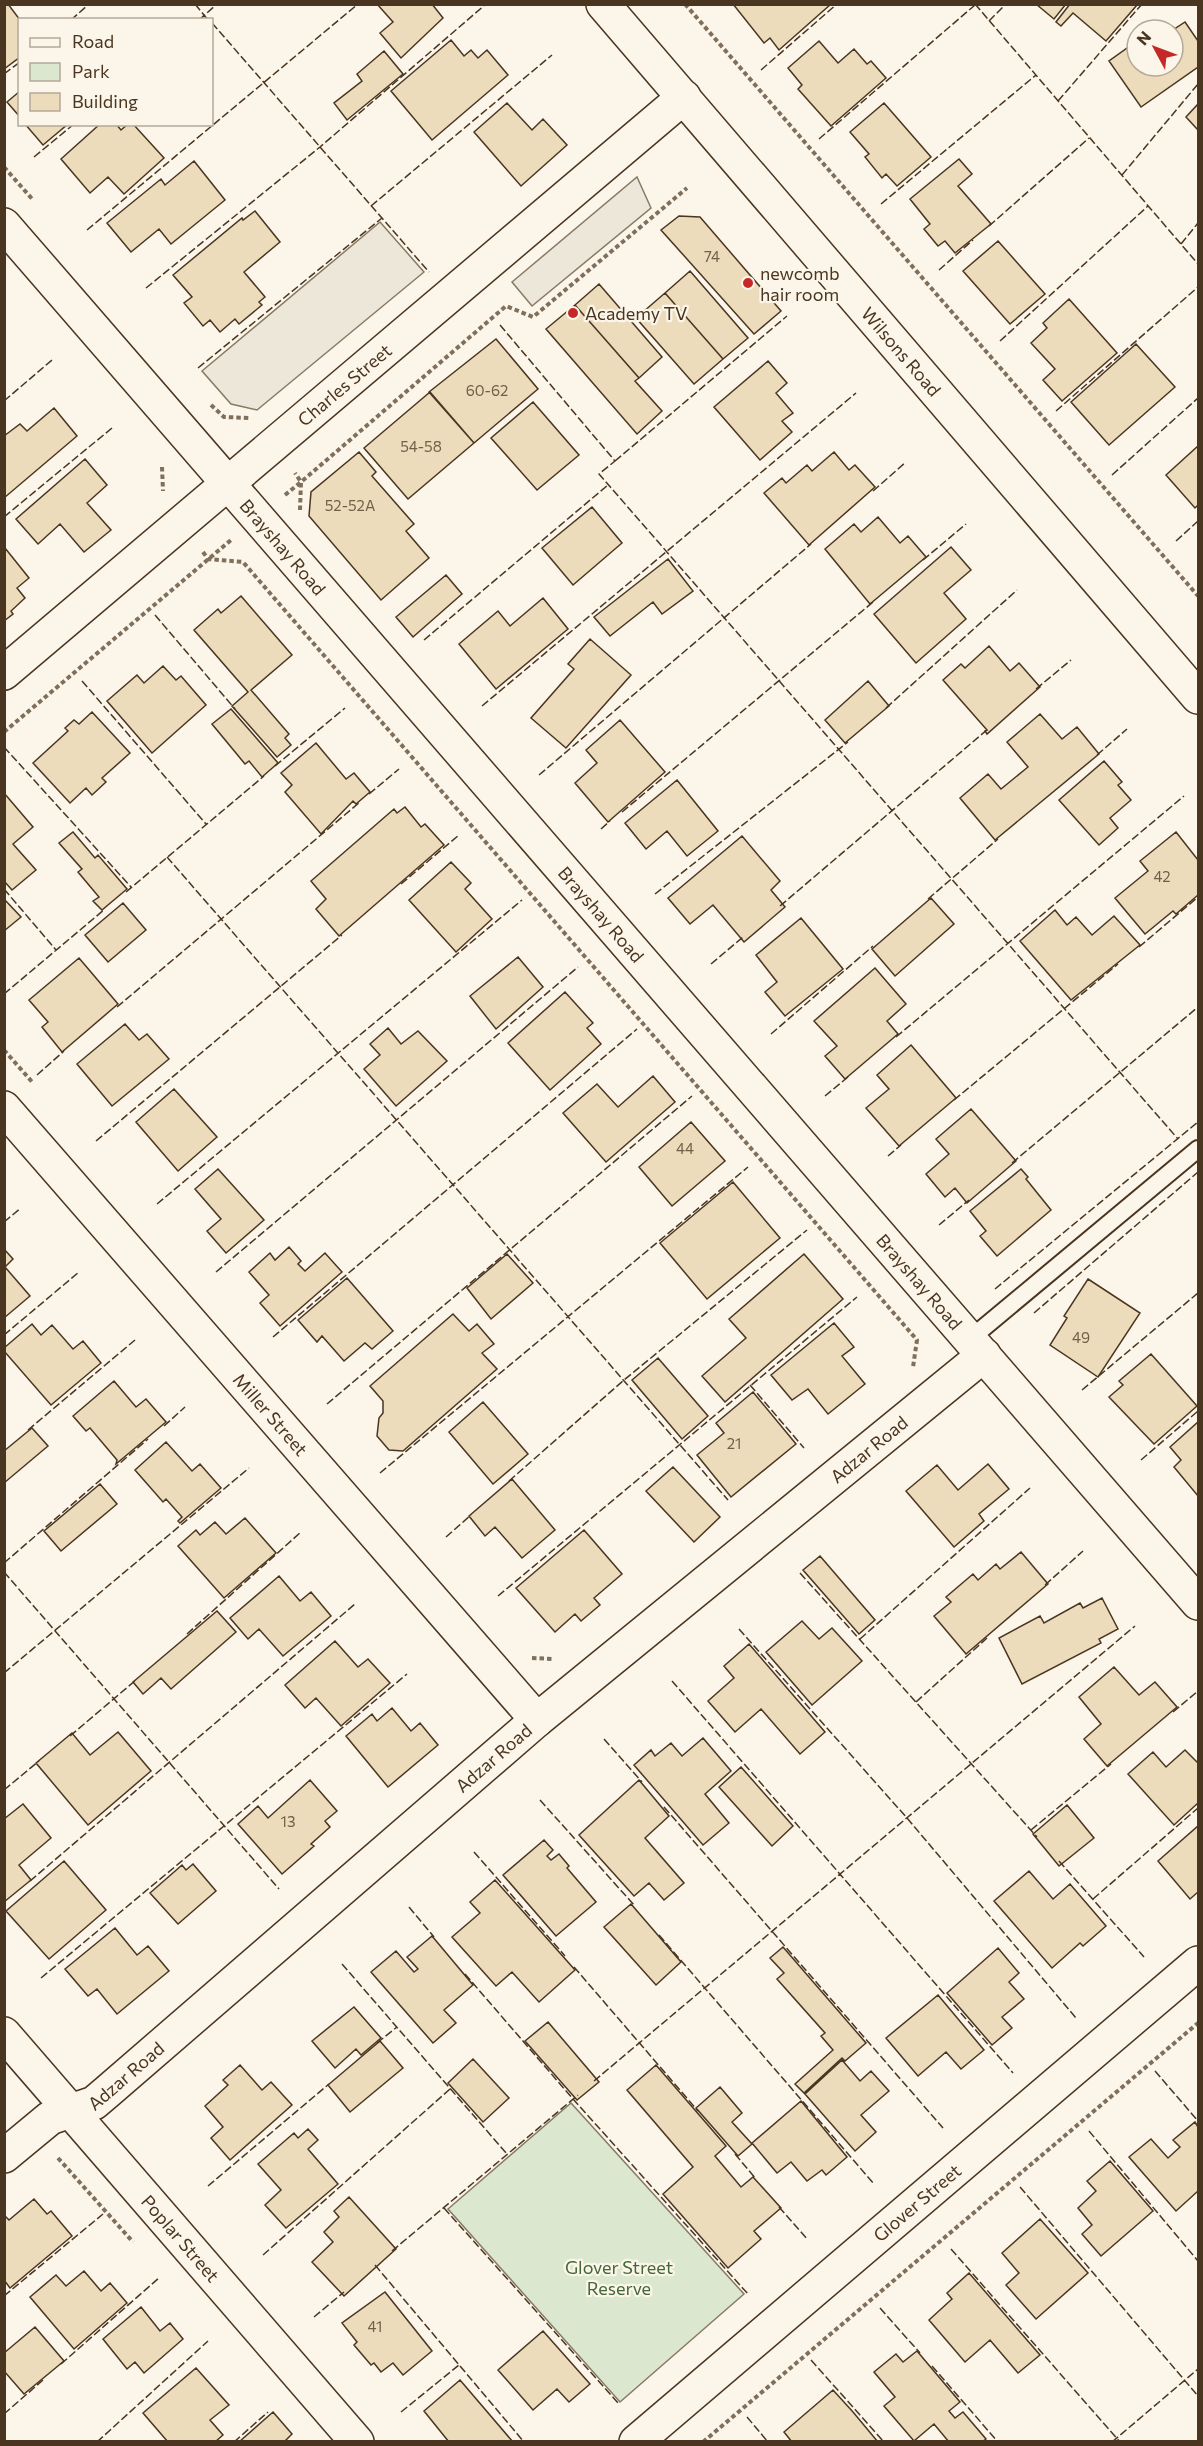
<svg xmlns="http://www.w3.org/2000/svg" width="1203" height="2446" viewBox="0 0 1203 2446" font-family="Commissioner,sans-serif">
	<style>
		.green { fill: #dce7d0; stroke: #887966; stroke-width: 1.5 }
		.parking { fill: #ede7d9; stroke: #887966; stroke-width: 1.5 }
		.building { fill: #ecdcbc; stroke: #4a3520; stroke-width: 1.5 }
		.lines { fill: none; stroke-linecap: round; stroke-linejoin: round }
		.lane-casing { stroke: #4a3520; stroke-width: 20 }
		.street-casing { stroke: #4a3520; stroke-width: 36 }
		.secondary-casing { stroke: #4a3520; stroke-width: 36 }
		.path { stroke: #7f6f5c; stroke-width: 4; stroke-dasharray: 4.5 3; stroke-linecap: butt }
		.lane { stroke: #fbf6e9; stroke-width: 16 }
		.street { stroke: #fbf6e9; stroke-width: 33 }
		.secondary { stroke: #fbf6e9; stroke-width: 33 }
		.fence { stroke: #4a3520; stroke-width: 1.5; stroke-dasharray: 8 3; stroke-linecap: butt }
		.poi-dot { fill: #c62828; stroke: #fbf6e9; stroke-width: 2 }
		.labels { text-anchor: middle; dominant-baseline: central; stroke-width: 4.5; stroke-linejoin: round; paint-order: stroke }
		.number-label { font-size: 15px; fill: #725f47 }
		.poi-label { font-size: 18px; fill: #4a3520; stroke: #fbf6e9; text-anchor: start }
		.street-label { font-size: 18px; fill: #4a3520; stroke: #fbf6e9 }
		.park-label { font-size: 18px; fill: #436837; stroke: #fbf6e9 }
	</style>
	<rect width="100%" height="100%" fill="#fbf6e9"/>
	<path class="green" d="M571 2103 744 2294 620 2402 448 2209Z"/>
	<path class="parking" d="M637 177 651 208 532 306 512 282Z
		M380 222 424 272 257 410 231 404 202 371Z"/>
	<path class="building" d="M4 4H8L20 20V57L4 69Z
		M377 4H432L443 18 401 58 380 33 393 22Z
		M733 4H831L779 50 770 38 764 43Z
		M1036 4H1066L1054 19Z
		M1070 4H1136L1137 5 1106 41 1073 13 1061 26 1056 22Z
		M1185 22 1198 41V67L1141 107 1109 61 1137 41V66H1173V30Z
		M451 40 464 56 471 50 478 58 487 50 508 75 432 140 391 91Z
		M819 41 838 63 854 49 867 64 871 61 886 78 831 126 798 89 802 85 788 68Z
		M384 51 403 74 347 120 334 103 362 81 357 74Z
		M20 91V117L7 102Z
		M507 103 532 130 543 119 567 145 521 186 474 132Z
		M884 103 931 157 897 186 886 174 882 178 865 157 869 154 850 132Z
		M1198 104V130L1186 117Z
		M25 124H68L43 145Z
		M100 124H116L121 130 128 124H133L164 158 124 194 108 177 90 193 61 159Z
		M959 159 972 174 958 186 991 224 955 253 945 241 938 246 924 229 930 224 910 199Z
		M194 161 225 200 171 244 159 229 131 252 107 223 161 179 165 185Z
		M255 211 280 242 244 272 265 297 259 302 262 305 239 324 235 319 220 332 210 320 203 326 184 303 192 297 173 275 242 218 243 220Z
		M679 216 700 217 781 311 754 334 661 230Z
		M998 241 1045 294 1010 324 963 271Z
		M690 271 748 338 723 359 665 293Z
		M599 284 662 357 639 378 575 305Z
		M665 293 723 359 694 384 636 318Z
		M1069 299 1117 353 1062 401 1043 380 1055 369 1031 343 1047 328 1043 323Z
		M575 305 639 378 635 381 662 411 637 434 546 329Z
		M496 339 538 389 474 443 429 392Z
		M1136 344 1175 387 1109 445 1071 402Z
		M768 361 787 383 776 393 793 413 782 421 792 432 760 460 714 407Z
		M430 392 474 443 408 499 364 448Z
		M533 402 579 455 537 490 491 438Z
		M54 408 77 436 4 498V436L20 424 27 431Z
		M1198 446V505L1195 508 1166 475Z
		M359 452 376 472 372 476 414 524 406 531 429 558 381 600 309 516 311 492Z
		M834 452 849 470 855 465 875 487 809 545 764 493 782 478 786 483 807 465 812 471Z
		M85 459 107 485 87 503 111 530 84 552 60 524 38 544 16 519Z
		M592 507 622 543 573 585 542 548Z
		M878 517 900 543 908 536 926 557 870 604 825 549 854 524 861 532Z
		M951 547 971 570 944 593 966 619 916 663 874 614Z
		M5 548 29 578 17 588 25 598 11 611 13 614 4 621Z
		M668 559 693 591 662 614 653 602 610 636 594 617Z
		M446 575 462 594 413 637 396 617Z
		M241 596 292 655 251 690 289 734 285 738 291 745 277 757 232 706 248 692 194 630 218 609 221 613Z
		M543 598 568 629 496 689 459 644 498 611 510 626Z
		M590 639 631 675 566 748 531 718 574 669 568 664Z
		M989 646 1010 671 1019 663 1040 687 987 734 985 731 987 730 943 680 961 664 965 668Z
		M163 666 176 680 181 676 206 705 152 753 107 701 137 675 144 683Z
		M868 681 889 706 845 743 825 720Z
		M231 709 278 763 262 777 249 761 245 764 212 724Z
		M92 712 130 753 102 778 106 782 92 795 86 788 70 803 33 763 68 731 65 728 74 720 79 724Z
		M1040 714 1062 739 1077 727 1099 754 995 840 960 798 988 774 1001 789 1028 767 1007 742Z
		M620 720 665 772 608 822 575 783 597 763 586 750Z
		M316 743 346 779 354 773 370 792 356 804 353 801 321 834 285 792 292 785 281 773Z
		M1104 761 1122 782 1118 785 1131 800 1110 818 1118 828 1099 845 1059 800Z
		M677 780 718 831 687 856 667 831 646 849 625 823Z
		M4 793 33 827 13 844 36 870 12 890 4 881Z
		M405 807 421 827 425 824 444 845 339 936 316 909 326 899 311 881 394 809 397 813Z
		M73 832 95 858 98 855 127 889 102 910 93 901 99 897 78 872 82 869 59 843Z
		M1176 832 1198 860V895L1176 914 1173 911 1145 934 1115 898 1148 871 1140 861Z
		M742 836 780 881 771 890 785 907 744 942 713 905 690 924 668 898Z
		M451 862 471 883 465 889 492 919 456 952 409 900Z
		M931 898 954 924 895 976 872 949Z
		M4 899 21 917 4 931Z
		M123 903 146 930 108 962 85 935Z
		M1055 910 1067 925 1076 917 1092 935 1114 916 1140 945 1071 1000 1020 941Z
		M801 918 843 969 785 1016 765 992 777 982 756 955Z
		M518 957 543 987 496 1029 470 996Z
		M79 958 118 1004 62 1052 42 1027 48 1022 29 1000Z
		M875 968 906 1004 887 1021 898 1034 845 1079 825 1056 837 1046 814 1021Z
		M565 992 593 1023 587 1028 601 1044 550 1090 508 1043Z
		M125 1024 139 1040 147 1034 169 1059 112 1106 77 1064Z
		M388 1028 401 1044 418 1031 447 1061 396 1106 364 1069 380 1055 370 1044Z
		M911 1045 956 1098 899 1146 866 1108 889 1089 877 1075Z
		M653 1076 675 1102 606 1162 563 1113 597 1084 618 1107Z
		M174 1089 217 1137 178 1171 136 1122Z
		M971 1109 1016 1161 967 1203 955 1188 945 1197 926 1174 949 1154 936 1139Z
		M691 1122 725 1161 672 1206 639 1167Z
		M218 1169 264 1220 226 1253 207 1231 221 1219 195 1189Z
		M1021 1169 1028 1177 1026 1179 1051 1210 997 1256 980 1236 986 1231 970 1211Z
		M733 1182 780 1238 707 1299 660 1243Z
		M289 1247 301 1261 298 1264 305 1271 325 1253 342 1272 280 1326 260 1303 269 1295 249 1272 270 1253 275 1260Z
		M4 1249 13 1259 5 1267 30 1296 4 1318Z
		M507 1254 533 1283 491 1319 467 1288Z
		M804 1254 843 1299 725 1402 702 1376 746 1338 729 1319Z
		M347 1278 393 1331 372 1349 365 1343 344 1361 322 1336 317 1342 298 1320Z
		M1088 1279 1140 1313 1098 1377 1050 1345 1067 1318 1064 1316Z
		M453 1314 469 1331 477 1324 494 1344 482 1353 497 1369 403 1451 389 1450 377 1436 379 1418 383 1413V1401L370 1386Z
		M834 1323 854 1347 842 1356 865 1384 828 1414 808 1389 792 1400 771 1375Z
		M32 1324 41 1335 52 1325 73 1349 83 1341 101 1363 51 1405 4 1351V1348Z
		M1151 1354 1197 1406 1154 1444 1109 1397 1123 1385 1119 1381Z
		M658 1358 708 1416 682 1439 632 1380Z
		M114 1381 136 1407 146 1399 166 1422 116 1464 117 1460 90 1428 86 1431 73 1416Z
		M753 1392 796 1444 731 1497 697 1455 724 1433 716 1423Z
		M483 1402 528 1454 493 1484 449 1432Z
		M1198 1422V1496L1174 1467 1181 1460 1170 1447Z
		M32 1428 48 1446 4 1483V1451Z
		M166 1442 192 1471 200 1464 221 1488 180 1523 178 1521 182 1517 166 1499 163 1502 135 1470Z
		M988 1464 1009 1489 979 1514 984 1521 954 1547 906 1491 937 1465 958 1490Z
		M673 1467 720 1517 694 1542 646 1491Z
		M512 1479 555 1530 522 1558 495 1527 485 1536 469 1516Z
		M100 1484 117 1504 61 1551 44 1531Z
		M245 1518 276 1553 224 1598 178 1546 196 1530 200 1535 215 1522 226 1534Z
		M584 1530 622 1574 594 1598 600 1605 581 1621 575 1614 555 1632 516 1588Z
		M1021 1552 1048 1584 966 1654 934 1616 951 1602 946 1597 973 1574 978 1580 996 1564 1000 1569Z
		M820 1556 875 1620 859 1634 803 1570Z
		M279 1576 300 1601 311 1592 331 1616 283 1656 259 1629 248 1639 230 1618Z
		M1102 1598 1118 1629 1099 1639 1101 1643 1022 1684 999 1638 1040 1616 1044 1623 1080 1603 1083 1608Z
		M217 1611 236 1632 171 1689 161 1678 143 1694 133 1682Z
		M802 1621 819 1639 832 1628 862 1661 812 1705 766 1652Z
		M335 1641 358 1667 368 1659 390 1683 341 1726 316 1698 305 1708 285 1685Z
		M749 1644 825 1732 800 1754 761 1709 735 1732 708 1701 734 1678 724 1666Z
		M1114 1667 1139 1695 1155 1682 1177 1707 1107 1766 1084 1739 1101 1724 1079 1697Z
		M392 1708 411 1731 420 1723 438 1745 388 1787 346 1736 372 1714 377 1721Z
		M118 1732 151 1771 88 1825 36 1763 72 1733 90 1755Z
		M703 1738 731 1771 705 1794 729 1823 703 1845 634 1765 651 1750 655 1756 671 1743 682 1756Z
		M1185 1750 1198 1763V1803L1174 1825 1128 1774 1153 1752 1166 1767Z
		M741 1767 793 1826 772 1846 719 1787Z
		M310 1780 337 1811 325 1821 330 1827 311 1844 314 1846 282 1874 238 1824 258 1806 268 1818Z
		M639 1780 669 1816 645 1838 684 1883 664 1900 649 1883 634 1896 579 1835Z
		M23 1804 51 1838 19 1865 31 1880 4 1902V1819Z
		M1067 1805 1094 1838 1059 1866 1033 1834Z
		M1198 1826V1892L1190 1899 1158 1861Z
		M544 1840 553 1850 547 1856 551 1860 559 1854 569 1866 567 1868 596 1902 556 1936 503 1875Z
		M64 1861 106 1910 49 1959 6 1911Z
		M193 1864 216 1891 178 1924 150 1893 182 1865 186 1870Z
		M1029 1871 1053 1899 1070 1884 1106 1926 1083 1946 1080 1943 1052 1968 994 1901Z
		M495 1880 575 1970 539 2002 512 1972 496 1986 452 1937 480 1913 470 1902Z
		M631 1904 681 1962 656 1985 604 1927Z
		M115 1928 137 1955 148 1946 169 1971 117 2014 97 1989 88 1996 65 1969Z
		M432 1936 473 1985 444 2010 456 2023 433 2043 371 1972 396 1951 414 1972 418 1969 407 1957Z
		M783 1947 866 2043 845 2061 842 2058 804 2093 795 2084 833 2050 821 2036 825 2033 777 1979 784 1973 770 1958Z
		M998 1948 1019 1973 1009 1982 1024 1999 1002 2017 1012 2028 992 2045 947 1993Z
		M938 1995 984 2050 961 2069 946 2052 918 2076 886 2038Z
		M354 2007 381 2038 361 2055 356 2049 335 2068 312 2041Z
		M548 2022 599 2082 577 2100 525 2041Z
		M380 2041 403 2068 350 2112 328 2085Z
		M473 2059 509 2098 483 2122 448 2083Z
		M842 2060 860 2081 871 2071 889 2091 861 2115 876 2132 855 2151 805 2094Z
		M240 2065 262 2090 271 2082 292 2105 230 2160 211 2138 223 2127 205 2106 228 2085 223 2080Z
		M656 2065 726 2146 715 2156 741 2187 753 2177 781 2208 754 2231 761 2239 728 2268 663 2194 693 2167 627 2090Z
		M720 2087 742 2113 732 2122 752 2144 738 2156 696 2108Z
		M801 2101 847 2157 826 2175 822 2170 807 2181 791 2162 777 2173 752 2143Z
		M1195 2122 1198 2127V2191L1176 2211 1129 2157 1151 2139 1168 2158 1180 2147 1173 2140Z
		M308 2129 318 2140 308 2149 338 2184 286 2228 265 2205 281 2190 258 2164 294 2133 298 2138Z
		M1110 2161 1153 2211 1101 2256 1082 2234 1092 2225 1078 2208 1096 2191 1087 2181Z
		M349 2197 396 2249 344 2296 312 2262 333 2242 324 2232 339 2217 334 2211Z
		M34 2199 47 2214 51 2211 72 2236 10 2288 4 2280V2215L9 2220Z
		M1040 2219 1088 2273 1036 2319 1006 2285 1019 2273 1002 2253Z
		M84 2271 101 2291 110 2283 127 2303 74 2349 30 2297 56 2275 66 2286Z
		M969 2273 1040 2355 1018 2373 990 2340 965 2362 929 2320 952 2299 947 2293Z
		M385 2292 432 2351 403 2375 393 2363 381 2372 374 2363 371 2365 354 2345 357 2342 342 2323Z
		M141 2307 160 2331 170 2323 183 2339 144 2373 135 2362 127 2369 103 2339Z
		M35 2327 64 2361 24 2394 4 2371V2353Z
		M543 2331 590 2384 569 2402 557 2389 533 2410 498 2370Z
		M917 2351 960 2402 949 2411 955 2418 963 2412 986 2439 982 2442H949L934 2424 914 2441 884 2406 895 2397 874 2372 896 2354 903 2362Z
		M196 2368 229 2405 210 2420 223 2435 215 2442H168L143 2413Z
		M460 2380 513 2442H449L424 2411Z
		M833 2390 853 2412 878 2442H792L784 2432Z
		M273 2412 292 2434 284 2442H239Z"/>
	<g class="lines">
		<defs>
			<path id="lane" d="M970 1339 1198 1149"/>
			<g id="street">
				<path id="s1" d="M4 225 1198 1603"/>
				<path id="s2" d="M4 673 684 97"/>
				<path id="s3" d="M4 1108 537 1720"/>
				<path id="s4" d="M4 2034 357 2442"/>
				<path id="s5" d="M4 2156 50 2118 94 2103 107 2092 537 1720 984 1355"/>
				<path id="s6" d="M636 2442 1198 1963"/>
			</g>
			<g id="secondary">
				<path id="s7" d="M603 4 1198 697"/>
			</g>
		</defs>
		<use href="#lane" class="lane-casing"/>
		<use href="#street" class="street-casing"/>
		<use href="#secondary" class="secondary-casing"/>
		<path class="path" d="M685 4 1198 596
			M4 167 33 200
			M211 405 224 417 249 418
			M162 467 163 491
			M285 495 301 482 295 473
			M300 510 301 482 506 306 533 317 687 188
			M203 552 208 559 243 562 917 1340 913 1367
			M4 732 231 540
			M4 1050 33 1083
			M532 1658 554 1659
			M58 2158 133 2242
			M703 2442 1198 2023"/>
		<use href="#lane" class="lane"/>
		<use href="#street" class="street"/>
		<use href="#secondary" class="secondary"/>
		<path class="fence" d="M195 4 208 20
			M975 4 1198 264
			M71 20 89 4
			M199 20 217 4
			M989 21 1006 4
			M212 23 429 272
			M761 70 837 4
			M4 74 20 62
			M1058 101 1142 4
			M819 139 975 5
			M34 157 74 124
			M1122 175 1198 84
			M881 204 1036 75
			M371 206 552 55
			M989 226 1089 138
			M87 230 358 4
			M1181 244 1198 223
			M939 270 973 240
			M146 288 320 147 486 4
			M500 325 615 461 599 474 1178 1139
			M1000 341 1148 206
			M198 368 382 218
			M4 401 52 360
			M1056 411 1198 287
			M615 461 787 316
			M1112 475 1198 398
			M873 491 906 462
			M4 517 112 428
			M1176 541 1198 521
			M923 560 966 524
			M155 615 235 709
			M424 640 608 485
			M82 681 206 824
			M1036 689 1071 660
			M482 706 856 393
			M886 708 1017 590
			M4 747 131 887
			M1097 755 1127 729
			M275 766 345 708
			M539 775 811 544
			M369 794 399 769
			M622 812 873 602
			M601 829 610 821
			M167 857 728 1500
			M401 884 459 835
			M4 889 56 950
			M126 892 264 776
			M655 894 848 742
			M928 899 998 839
			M780 906 988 729
			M1139 947 1198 897
			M711 964 743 937
			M4 994 105 909
			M117 1007 360 802
			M771 1034 873 946
			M896 1037 1184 796
			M37 1075 64 1051
			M825 1096 848 1077
			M954 1100 1118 964
			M96 1141 342 935
			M888 1156 901 1145
			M1012 1163 1198 1007
			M157 1204 522 900
			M4 1222 21 1208
			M939 1225 969 1200
			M216 1272 578 967
			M995 1289 1198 1122
			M1034 1313 1198 1172
			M4 1335 79 1272
			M273 1337 637 1029
			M750 1385 804 1448
			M1082 1390 1198 1293
			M327 1404 692 1096
			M164 1426 185 1407
			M28 1430 135 1340
			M1141 1460 1198 1411
			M380 1473 748 1167
			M509 1481 624 1380 807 1230
			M446 1537 471 1515
			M4 1563 148 1439
			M4 1572 279 1889
			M800 1573 1037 1837
			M1045 1585 1083 1551
			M498 1596 857 1297
			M739 1629 907 1818 1076 2018
			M187 1634 301 1532
			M860 1639 1030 1488
			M4 1673 249 1468
			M672 1681 1013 2073
			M916 1702 987 1638
			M1173 1712 1198 1691
			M70 1736 136 1680
			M604 1739 642 1782
			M4 1790 39 1761
			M540 1800 634 1905
			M664 1807 943 2128
			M1031 1830 1111 1764
			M474 1852 565 1956
			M1059 1861 1144 1957
			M30 1881 355 1604
			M1093 1899 1198 1808
			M409 1907 434 1937
			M659 1935 874 2184
			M342 1964 507 2154
			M574 1967 698 2111
			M465 1974 573 2099 748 2294
			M41 1978 407 1674
			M377 2043 397 2027
			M1155 2071 1198 2121
			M594 2081 1135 1626
			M1089 2131 1198 2261
			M735 2154 756 2179
			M208 2186 329 2084
			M1020 2187 1198 2396
			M779 2207 808 2240
			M444 2208 619 2404
			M951 2249 1120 2442
			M392 2251 578 2095
			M263 2255 450 2089
			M375 2265 524 2442
			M4 2296 103 2214
			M880 2308 920 2353
			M314 2317 344 2292
			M811 2360 884 2442
			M61 2364 160 2277
			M932 2366 998 2442
			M401 2412 459 2365
			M4 2414 43 2380
			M747 2417 768 2442
			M97 2442 208 2341
			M234 2442 268 2412
			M1112 2442 1198 2369"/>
	</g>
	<g class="poi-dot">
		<circle cx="748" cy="283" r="6"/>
		<circle cx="573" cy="313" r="6"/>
	</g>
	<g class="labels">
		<g class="number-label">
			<text x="712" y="256">74</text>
			<text x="487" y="390">60-62</text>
			<text x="421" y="446">54-58</text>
			<text x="350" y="505">52-52A</text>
			<text x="1162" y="876">42</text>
			<text x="685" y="1148">44</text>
			<text x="1081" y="1337">49</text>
			<text x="734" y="1443">21</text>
			<text x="288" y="1821">13</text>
			<text x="375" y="2326">41</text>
		</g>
		<g class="poi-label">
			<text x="760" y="273">newcomb<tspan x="760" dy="21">hair room</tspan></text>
			<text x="585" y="313">Academy TV</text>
		</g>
		<g class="street-label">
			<text stroke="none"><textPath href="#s7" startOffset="458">Wilsons Road</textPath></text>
			<text stroke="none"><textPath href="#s2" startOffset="446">Charles Street</textPath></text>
			<text stroke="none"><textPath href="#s1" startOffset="426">Brayshay Road</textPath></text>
			<text stroke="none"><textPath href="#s1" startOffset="912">Brayshay Road</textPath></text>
			<text stroke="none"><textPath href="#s1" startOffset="1398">Brayshay Road</textPath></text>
			<text stroke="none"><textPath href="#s3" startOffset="406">Miller Street</textPath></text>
			<text stroke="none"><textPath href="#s5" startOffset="1120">Adzar Road</textPath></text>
			<text stroke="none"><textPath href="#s5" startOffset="634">Adzar Road</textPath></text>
			<text stroke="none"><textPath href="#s5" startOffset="148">Adzar Road</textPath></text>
			<text stroke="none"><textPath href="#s6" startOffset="369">Glover Street</textPath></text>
			<text stroke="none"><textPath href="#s4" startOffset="270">Poplar Street</textPath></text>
		</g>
		<g class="park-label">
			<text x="619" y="2267">Glover Street<tspan x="619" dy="21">Reserve</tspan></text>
		</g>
	</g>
	<rect width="1203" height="2446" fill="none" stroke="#4a3520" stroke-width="12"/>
	<rect x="18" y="18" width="195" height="108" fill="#fbf6e9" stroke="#b4a999" stroke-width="1.5"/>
	<rect x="30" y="38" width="30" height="9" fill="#fbf6e9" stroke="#b4a999" stroke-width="1.5"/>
	<text x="72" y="48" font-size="18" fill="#4a3520">Road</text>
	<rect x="30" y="63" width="30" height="18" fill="#dce7d0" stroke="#b4a999" stroke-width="1.5"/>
	<text x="72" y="78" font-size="18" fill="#4a3520">Park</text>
	<rect x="30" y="93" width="30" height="18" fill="#ecdcbc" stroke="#b4a999" stroke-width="1.5"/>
	<text x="72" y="108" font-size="18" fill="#4a3520">Building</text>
	<g transform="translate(1155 48) rotate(311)"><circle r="28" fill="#fbf6e9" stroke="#b4a999" stroke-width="1.5"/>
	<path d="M0-4.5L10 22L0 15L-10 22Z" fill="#c62828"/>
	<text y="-9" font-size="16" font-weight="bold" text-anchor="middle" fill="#4a3520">N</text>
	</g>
</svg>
